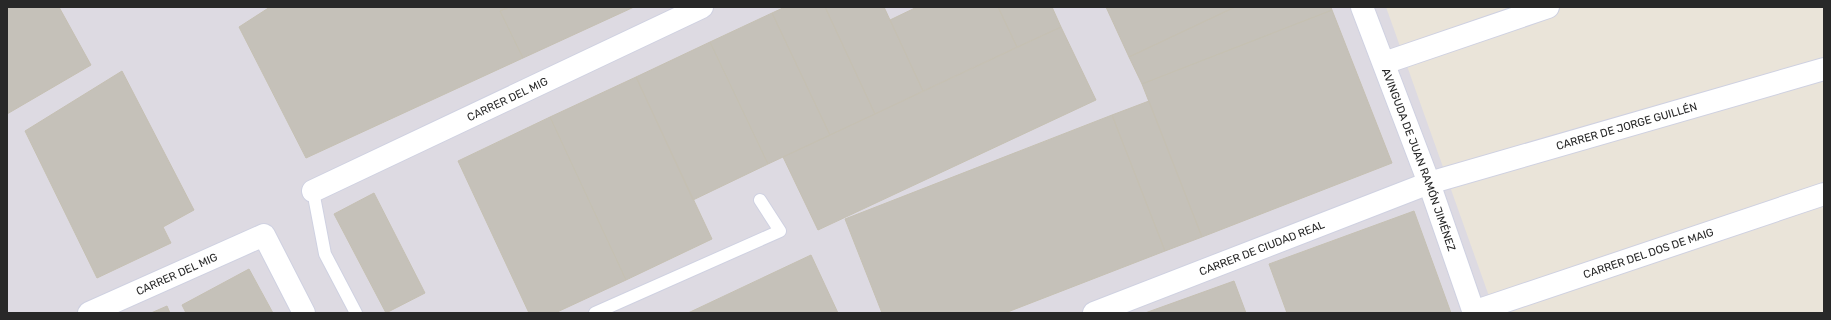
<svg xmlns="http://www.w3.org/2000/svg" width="1831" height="320" viewBox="0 0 1831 320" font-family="Rubik,sans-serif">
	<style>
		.industrial { fill: #dddae2 }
		.building { fill: #c5c1b9; stroke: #c5c0b3 }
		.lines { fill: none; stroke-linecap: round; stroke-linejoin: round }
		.lane-casing { stroke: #cfd1e1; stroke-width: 14 }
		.street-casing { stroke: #cfd1e1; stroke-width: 24 }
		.secondary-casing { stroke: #cfd1e1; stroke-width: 24 }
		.lane { stroke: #fff; stroke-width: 12 }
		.street { stroke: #fff; stroke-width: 22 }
		.secondary { stroke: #fff; stroke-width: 22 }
		.labels { text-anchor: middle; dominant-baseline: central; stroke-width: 3.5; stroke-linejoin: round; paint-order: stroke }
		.street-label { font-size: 11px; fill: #282828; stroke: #fff }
	</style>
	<rect width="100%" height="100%" fill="#eae4d9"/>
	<path class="industrial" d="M7 7H1386L1495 313H7Z"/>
	<path class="building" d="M7 7H59L91 65 7 114Z
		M270 7H509L500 11 523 58 306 158 239 27Z
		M509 7H634L523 58 500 11Z
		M785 7H825L875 114 830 135 772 13Z
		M825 7H884L923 91 875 114Z
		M917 7H998L1017 47 923 91 890 20Z
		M998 7H1052L1061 27 1017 47Z
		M1106 7H1235L1129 57Z
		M1235 7H1331L1332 10 1142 84 1129 57Z
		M1332 10 1392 163 1202 237 1142 84Z
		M772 13 830 135 768 164 710 42Z
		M1061 27 1096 100 818 230 783 157Z
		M710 42 768 164 693 200 636 77Z
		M122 71 194 210 163 227 171 243 97 278 25 131Z
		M636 77 712 239 626 280 550 117Z
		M1149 101 1202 237 1165 251 1112 115Z
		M1112 115 1165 251 1005 313H882L845 219Z
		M550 117 626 280 555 313H529L458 161Z
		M374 193 425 293 386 313 334 214Z
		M1414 211 1451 313H1287L1269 264Z
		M811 255 838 313H688Z
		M249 269 273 313H186L182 305Z
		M1234 281 1246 313H1145Z
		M167 306 170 313H151Z"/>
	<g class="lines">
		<defs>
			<path id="lane" d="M313 191 325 254 356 313
				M595 313 780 231 760 200"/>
			<g id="street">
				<path d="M1384 63 1548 7"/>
				<path id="s1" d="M313 191 702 7"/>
				<path id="s2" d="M1473 312 1824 194"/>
				<path id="s3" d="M89 313 264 235 304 313"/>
				<path id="s4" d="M1094 313 1429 183 1824 69"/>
			</g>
			<g id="secondary">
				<path id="s5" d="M1362 7 1429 183 1474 313"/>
			</g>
		</defs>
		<use href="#lane" class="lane-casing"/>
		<use href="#street" class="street-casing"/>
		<use href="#secondary" class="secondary-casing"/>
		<use href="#lane" class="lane"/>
		<use href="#street" class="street"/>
		<use href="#secondary" class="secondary"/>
	</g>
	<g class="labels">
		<g class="street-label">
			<text stroke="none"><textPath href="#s1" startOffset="215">CARRER DEL MIG</textPath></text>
			<text stroke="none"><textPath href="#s4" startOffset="565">CARRER DE JORGE GUILLÉN</textPath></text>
			<text stroke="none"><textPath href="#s5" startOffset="163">AVINGUDA DE JUAN RAMÓN JIMÉNEZ</textPath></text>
			<text stroke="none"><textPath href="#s4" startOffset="180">CARRER DE CIUDAD REAL</textPath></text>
			<text stroke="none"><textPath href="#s2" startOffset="185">CARRER DEL DOS DE MAIG</textPath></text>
			<text stroke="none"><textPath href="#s3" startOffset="96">CARRER DEL MIG</textPath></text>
		</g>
	</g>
	<rect width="1831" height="320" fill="none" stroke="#282828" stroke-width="16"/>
</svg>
